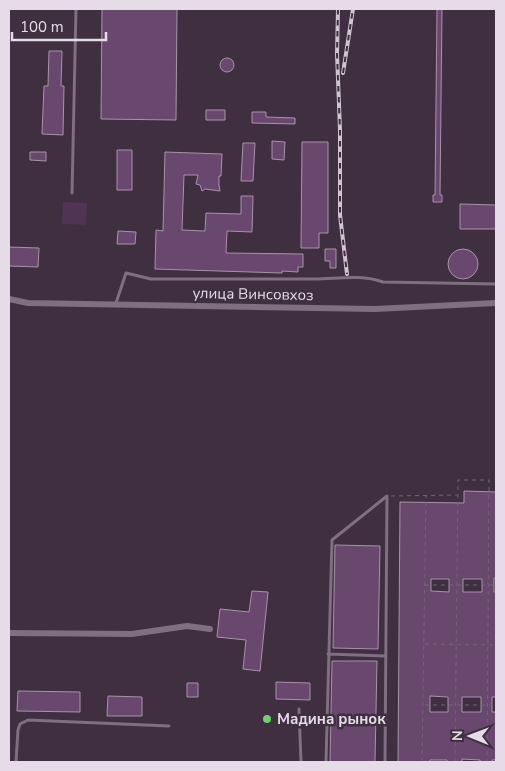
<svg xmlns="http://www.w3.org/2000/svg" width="505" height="771" viewBox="0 0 505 771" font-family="'Nunito Sans',sans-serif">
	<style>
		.green { fill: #503454 }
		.building { fill: #69486e; stroke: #a794a9; fill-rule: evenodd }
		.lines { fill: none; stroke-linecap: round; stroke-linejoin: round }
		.path { stroke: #726474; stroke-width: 1; stroke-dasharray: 4 4; stroke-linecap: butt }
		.lane { stroke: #806e82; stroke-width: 3 }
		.street { stroke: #806e82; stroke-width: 6 }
		.rail-casing { stroke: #cfc4d0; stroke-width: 4 }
		.rail { stroke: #3f2f41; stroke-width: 2; stroke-dasharray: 5.5; stroke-linecap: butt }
		.poi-dot { fill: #6ad363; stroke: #3f2f41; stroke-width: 2 }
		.labels { text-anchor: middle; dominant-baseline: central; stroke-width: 5; stroke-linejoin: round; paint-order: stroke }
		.street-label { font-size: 15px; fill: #e6dce7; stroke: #3f2f41 }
		.poi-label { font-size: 15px; font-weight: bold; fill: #e6dce7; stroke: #3f2f41; text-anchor: start }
	</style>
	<rect width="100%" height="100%" fill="#3f2f41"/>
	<path class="green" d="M63 202 87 203 86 225 62 224Z"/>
	<path class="building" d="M102 9H177L176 120 101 119Z
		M437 9H442L440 195H442V202H433V195H435Z
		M49 51H62L61 86H64L63 135 42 134 44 86H48Z
		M220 65a7 7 0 1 1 14 0a7 7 0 1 1-14 0Z
		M206 110H225V120H206Z
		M252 112H266V117L295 118V124L252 123Z
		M272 141 285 142 284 160 272 159Z
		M302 142H328V233H319V248H301Z
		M243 143H255L253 181H241Z
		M117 150H132V190H117Z
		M30 152H46V161L30 160Z
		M165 152 222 154 221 176H219V185L220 191 205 189 202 191 200 185 196 184 198 175H184L182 230 205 231 206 213 241 214V196H253L252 232 227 231 226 253 303 254V267H298V272L282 271V273L155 269 156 230 163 231Z
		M460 204 496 205V229H460Z
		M118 231 136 232 135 244H117Z
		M9 247 39 248 38 267 9 266Z
		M325 249H336V268H330V261H325Z
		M448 264a15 15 0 1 1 30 0a15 15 0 1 1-30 0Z
		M464 491 496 492V578H494V592H496V697H492V712H496V760H492V762H480V760L462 759V762H447V760H430V762H398L400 502 464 503ZM431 579H449V592L431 591ZM463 579H482V592H463ZM430 696 448 697V712H430ZM462 697H481V712H462Z
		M335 545 380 546 378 649 333 648Z
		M252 591 268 592 260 671 243 669 246 640 217 637 220 609 249 612Z
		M332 661H377L375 762H330Z
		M276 682 310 683V700L276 699Z
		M187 683H198V697H187Z
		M18 691 80 692V712L17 711Z
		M108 696 142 697V716H107Z"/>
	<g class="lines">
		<path class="path" d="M391 496 457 495
			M425 585H496
			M425 644 496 645
			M425 705H496
			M422 762 426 496
			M455 762 458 480H489L487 762"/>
		<path class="lane" d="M72 193 76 9
			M116 303 126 273 151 279C206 279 260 279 314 279 337 279 360 274 383 282L496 284
			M328 654 386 656
			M299 709 301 762
			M16 762 18 730 20 724 28 720 169 726
			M326 762 332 540 387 496
			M385 762 387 497"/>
		<path class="street" d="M9 299 28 303 375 309 496 303
			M9 633 132 634 187 626 210 629"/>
		<defs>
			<path id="rail" d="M338 9 337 54 340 130V215L347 274
				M343 73 353 9"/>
		</defs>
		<use href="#rail" class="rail-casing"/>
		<use href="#rail" class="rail"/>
	</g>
	<circle class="poi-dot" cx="267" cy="719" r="5"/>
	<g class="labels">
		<g class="street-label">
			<text transform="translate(253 294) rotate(1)">улица Винсовхоз</text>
		</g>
		<g class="poi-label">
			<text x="277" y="719">Мадина рынок</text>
		</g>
	</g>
	<rect width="505" height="771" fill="none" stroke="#e6dce7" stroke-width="20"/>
	<g transform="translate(470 736) rotate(271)" stroke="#3f2f41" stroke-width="4" paint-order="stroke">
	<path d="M0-4L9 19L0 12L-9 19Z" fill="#e6dce7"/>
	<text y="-8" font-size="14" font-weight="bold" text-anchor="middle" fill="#e6dce7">N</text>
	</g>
	<path d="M12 32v8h94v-8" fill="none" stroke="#e6dce7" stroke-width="2.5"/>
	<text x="20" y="32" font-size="15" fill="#e6dce7" stroke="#3f2f41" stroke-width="4" paint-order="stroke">100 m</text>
</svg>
